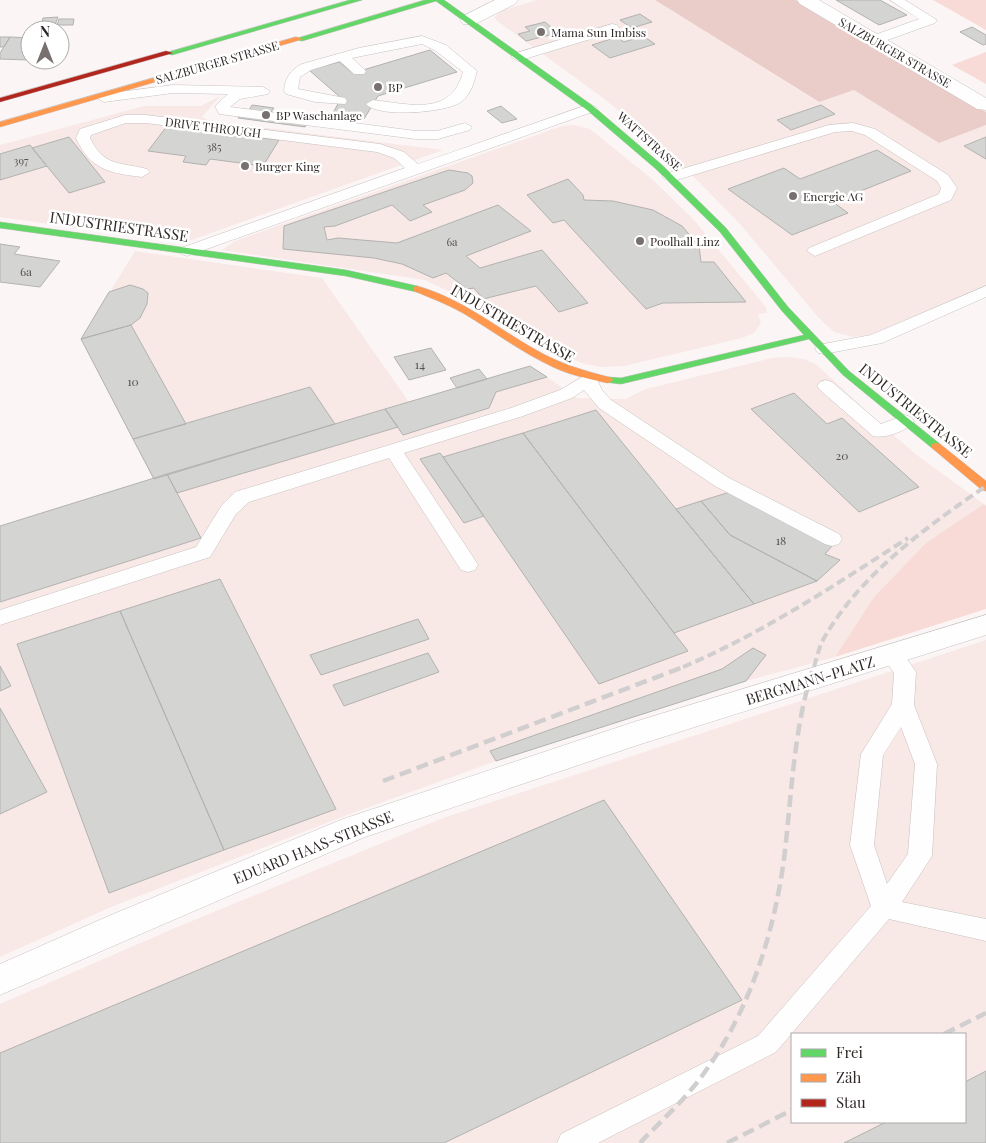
<svg xmlns="http://www.w3.org/2000/svg" width="986" height="1143" viewBox="0 0 986 1143" font-family="'Playfair Display',serif">
	<style>
		.built { fill: #f8e8e6; fill-rule: evenodd }
		.green { fill: #f8dbd7 }
		.forest { fill: #eacdc9 }
		.building { fill: #d4d4d2; stroke: #b2b2b0 }
		.lines { fill: none; stroke-linecap: round; stroke-linejoin: round }
		.lane-casing { stroke: #c7c1c0; stroke-width: 1 }
		.street-casing { stroke: #c7c1c0; stroke-width: 1 }
		.fast-casing { stroke: #c7c1c0; stroke-width: 1 }
		.slow-casing { stroke: #c7c1c0; stroke-width: 1 }
		.jam-casing { stroke: #c7c1c0; stroke-width: 1 }
		.lane { fill: #fefefe; fill-rule: evenodd }
		.street { fill: #fefefe; fill-rule: evenodd }
		.fast { fill: #63d668; fill-rule: evenodd }
		.slow { fill: #ff974d; fill-rule: evenodd }
		.jam { fill: #b3261e; fill-rule: evenodd }
		.rail-far1 { stroke: #d0cece; stroke-width: 4; stroke-dasharray: 9 4.5; stroke-linecap: butt }
		.rail { stroke: #d0cece; stroke-width: 4.5; stroke-dasharray: 12 6; stroke-linecap: butt }
		.poi-dot { fill: #77706f; stroke: #fff; stroke-width: 2 }
		.labels { text-anchor: middle; dominant-baseline: central; stroke-width: 5; stroke-linejoin: round; paint-order: stroke }
		.far-number-label { font-size: 11px; fill: #595352 }
		.far-poi-label { font-size: 12px; fill: #302827; stroke: #fff; text-anchor: start }
		.far-street-label { font-size: 12px; fill: #302827; stroke: #fff }
		.number-label { font-size: 12px; fill: #595352 }
		.street-label { font-size: 15px; fill: #302827; stroke: #fff }
	</style>
	<rect width="100%" height="100%" fill="#fbf6f5"/>
	<path class="built" d="M537 0H655L818 102 854 90 939 143 986 125V285L872 334 853 337 834 332 818 317 740 224 699 182 638 126 599 95 496 20 495 17 500 11Z
		M220 96 202 117 210 121 443 150 183 243 0 217V145L144 106H201Z
		M562 126 574 125 590 129 652 179 694 220 766 307 767 313 758 314 761 323 754 333 742 338 624 366 601 367 581 363 564 354 541 347 463 298 425 280 222 250 235 241Z
		M135 251 322 278 409 402 547 377 577 398 625 399 646 389 772 358 788 357 804 359 817 365 876 420 918 456 984 504 926 543 874 597 835 657 746 681 496 761 350 814 111 907 0 957V526L153 479 81 339Z
		M986 640V1143H0V1004L175 928 443 818ZM792 1034H965V1122H792Z"/>
	<path class="green" d="M933 0H986V30Z
		M986 52V84L952 65Z
		M984 504 986 506V609L835 657 874 597 926 543Z"/>
	<path class="forest" d="M655 0H795L986 112V125L939 143 854 90 819 102Z"/>
	<path class="building" d="M836 0H880L907 15 879 25Z
		M640 14 652 22 632 28 620 20Z
		M58 17 55 25H41L43 18Z
		M59 19H74L73 25H57Z
		M545 22 558 33 526 41 518 34 530 31 525 27Z
		M972 27 986 35V44L983 45 960 32Z
		M643 36 655 44 610 58 592 45 617 37 624 42Z
		M0 37H10L4 47H0Z
		M10 37 30 38 28 60 0 59V53Z
		M430 50 457 72 378 96 364 119 332 115 341 98 309 70 339 62 353 73Z
		M252 105 274 108 271 112 311 118 305 127 238 118 244 109 249 110Z
		M821 105 835 114 791 130 777 120Z
		M501 106 517 119 502 123 487 111Z
		M167 126 279 140 263 166 210 159 206 165 183 162 186 156 148 151Z
		M69 137 105 182 69 193 32 148Z
		M986 137V159L964 146Z
		M30 145 47 166 0 180V154Z
		M877 150 911 171 833 202 848 213 792 235 728 189 784 168 800 179Z
		M449 170 468 173 472 176 473 183 465 190 423 205 432 212 410 221 392 205 335 226 324 227 327 240 338 238 397 243 498 205 531 231 466 256 480 268 542 250 588 303 559 312 536 286 483 299 474 288 467 289 446 273 433 278 402 264 374 258 283 249 284 226Z
		M568 179 583 195 584 200 613 201 653 210 682 226 699 246 701 262H714L746 302 663 303 646 309 564 220 553 223 527 195Z
		M0 244 20 247 14 254 60 261 40 287 0 282Z
		M130 285 143 289 148 293 147 304 140 318 131 325 81 339 109 292Z
		M131 325 186 424 133 439 81 339Z
		M431 348 446 370 409 380 394 357Z
		M530 366 547 377 496 392 489 408 403 435 385 409Z
		M479 369 487 379 457 388 450 378Z
		M310 387 335 424 154 479 133 439Z
		M794 393 827 424 842 418 919 487 859 512 751 409Z
		M385 409 398 427 177 493 167 474Z
		M596 410 676 509 754 604 674 633 523 433Z
		M523 433 674 633 688 651 599 684 443 457Z
		M440 453 443 457 484 516 464 523 420 459Z
		M167 474 201 538 0 602V526Z
		M730 492 833 545 825 554 840 560 817 581 730 535 701 501Z
		M701 501 730 535 817 581 754 604 676 509Z
		M220 579 336 809 224 850 120 611Z
		M120 611 224 850 109 893 17 644Z
		M418 619 429 639 321 675 310 655Z
		M753 648 766 655 746 681 496 761 490 751 722 669Z
		M428 653 439 672 344 706 333 685Z
		M0 666 11 686 0 691Z
		M0 708 47 792 0 814Z
		M604 800 742 1000 444 1143H0V1053Z
		M986 1071V1143H844L886 1122H965V1082Z"/>
	<g class="lines">
		<defs>
			<path id="lane" d="M890 0H905L937 20 935 23 879 43H869L867 40 869 37 919 19Z
				M612 24 617 25 619 28 617 31 518 61 511 57 513 54Z
				M422 36 446 45 477 71C474 82 471 95 461 102 446 113 377 118 366 104L373 100C409 104 451 117 463 72L436 51 422 44 352 58 366 71 364 74H354L340 61 311 70 300 77 298 89 345 98 347 101 345 104 315 102 286 94 284 91C285 78 290 70 302 64L359 48Z
				M173 85 263 87 270 91 268 94 240 99 230 107 416 131H437L465 123 472 127 470 130 438 139H416L219 114 215 106 228 94 173 93 104 102 97 98 104 94Z
				M590 104 597 108 595 111 187 256 181 254 179 251 181 248 405 168 394 158 377 152 146 123H126L91 135 90 138C104 167 120 162 147 169L150 172 142 177C110 173 90 170 76 138L80 129 125 115H146L380 144 404 152 418 164Z
				M853 123 875 129 948 175 957 188 951 200 815 256 807 251 809 248 939 194 941 188 937 181 865 135 852 131 835 132 670 182 662 177 665 174 829 125Z
				M986 286V297L882 343 824 354 818 353 815 349 818 345 871 335Z
				M589 373 595 375 602 390 611 400 729 478 839 534 842 539 839 544 832 546 825 544 715 486 599 408 584 390 572 398 523 416 404 453 475 560 478 565 475 570 468 572 461 570 389 458 249 502 236 514 210 557 0 625V610L196 547 222 505 235 492 511 408 560 390Z
				M826 380 832 382 881 424 905 415 911 417 914 421C908 431 884 439 873 436L820 390 817 386 820 382Z
				M892 646 899 648 916 672 914 705 937 764 932 856 902 902 986 919V941L889 919 776 1052 598 1143H557L561 1134 758 1036 871 906 850 845 861 754 892 704 894 673 881 654 885 648ZM901 727 915 764 908 854 887 884 874 845 883 755Z"/>
			<path id="street" d="M495 0H518L515 4 475 24H463L460 20 463 16Z
				M797 0H819L986 98V110L977 109 800 4Z
				M986 615V635L641 744 365 837 0 995V964L111 915 343 819 634 722Z"/>
			<path id="fast" d="M350 0H362L172 55 165 53Z
				M425 0H444L593 106 662 165 726 228 788 307 849 371 940 444 941 446 940 448H932L843 375 809 339 621 384 604 382 603 380 608 377 621 378 804 335 782 311 720 232 656 169 587 110 436 1 302 41 295 39Z
				M0 222 346 270 417 286 422 289 417 292 346 276 0 228Z"/>
			<path id="slow" d="M296 37 303 39 0 127V122Z
				M417 286C461 298 497 328 536 350 560 364 585 371 612 378L613 380 608 383C589 379 570 375 553 367 521 352 493 331 463 313 447 304 431 298 414 291V287Z
				M936 443 940 444 986 481V491L982 490 932 448 931 446 932 444Z"/>
			<path id="jam" d="M166 51 173 53 0 102V98Z"/>
		</defs>
		<use href="#lane" class="lane-casing"/>
		<use href="#street" class="street-casing"/>
		<use href="#fast" class="fast-casing"/>
		<use href="#slow" class="slow-casing"/>
		<use href="#jam" class="jam-casing"/>
		<use href="#lane" class="lane"/>
		<use href="#street" class="street"/>
		<use href="#fast" class="fast"/>
		<use href="#slow" class="slow"/>
		<use href="#jam" class="jam"/>
		<path class="rail-far1" d="M683 667C763 633 835 585 908 538
			M814 667C817 657 819 647 824 638 861 574 926 527 986 486"/>
		<path class="rail" d="M383 781 686 666
			M944 1034 986 1013
			M640 1143C658 1124 678 1106 695 1085 746 1021 773 940 784 859 792 794 793 729 814 666
			M727 1143 792 1110"/>
	</g>
	<g class="poi-dot">
		<circle cx="541" cy="32" r="5"/>
		<circle cx="378" cy="87" r="5"/>
		<circle cx="266" cy="115" r="5"/>
		<circle cx="245" cy="166" r="5"/>
		<circle cx="793" cy="196" r="5"/>
		<circle cx="640" cy="241" r="5"/>
	</g>
	<g class="labels">
		<g class="far-number-label">
			<text x="214" y="146">385</text>
			<text x="21" y="160">397</text>
			<text x="452" y="241">6a</text>
		</g>
		<g class="far-poi-label">
			<text x="551" y="32">Mama Sun Imbiss</text>
			<text x="388" y="87">BP</text>
			<text x="276" y="115">BP Waschanlage</text>
			<text x="255" y="166">Burger King</text>
			<text x="803" y="196">Energie AG</text>
			<text x="650" y="241">Poolhall Linz</text>
		</g>
		<g class="far-street-label">
			<text transform="translate(895 52) rotate(30)">SALZBURGER STRASSE</text>
			<text transform="translate(217 62) rotate(-16)">SALZBURGER STRASSE</text>
			<text transform="translate(213 127) rotate(7)">DRIVE THROUGH</text>
			<text transform="translate(650 141) rotate(42)">WATTSTRASSE</text>
		</g>
		<g class="number-label">
			<text x="26" y="271">6a</text>
			<text x="420" y="364">14</text>
			<text x="133" y="381">10</text>
			<text x="842" y="455">20</text>
			<text x="781" y="540">18</text>
		</g>
		<g class="street-label">
			<text transform="translate(119 226) rotate(8)">INDUSTRIESTRASSE</text>
			<text transform="translate(513 323) rotate(30)">INDUSTRIESTRASSE</text>
			<text transform="translate(916 410) rotate(39)">INDUSTRIESTRASSE</text>
			<text transform="translate(810 680) rotate(-17)">BERGMANN-PLATZ</text>
			<text transform="translate(313 847) rotate(-22)">EDUARD HAAS-STRASSE</text>
		</g>
	</g>
	<rect x="791" y="1033" width="175" height="90" fill="#ffffff" stroke="#aca9a9"/>
	<rect x="801" y="1049" width="25" height="8" fill="#63d668" stroke="#aca9a9"/>
	<text x="836" y="1058" font-size="15" fill="#302827">Frei</text>
	<rect x="801" y="1074" width="25" height="8" fill="#ff974d" stroke="#aca9a9"/>
	<text x="836" y="1083" font-size="15" fill="#302827">Zäh</text>
	<rect x="801" y="1099" width="25" height="8" fill="#b3261e" stroke="#aca9a9"/>
	<text x="836" y="1108" font-size="15" fill="#302827">Stau</text>
	<g transform="translate(45 45)"><circle r="24" fill="#ffffff" stroke="#aca9a9"/>
	<path d="M0-4L9 19L0 12L-9 19Z" fill="#77706f"/>
	<text y="-8" font-size="14" font-weight="bold" text-anchor="middle" fill="#302827">N</text>
	</g>
</svg>
